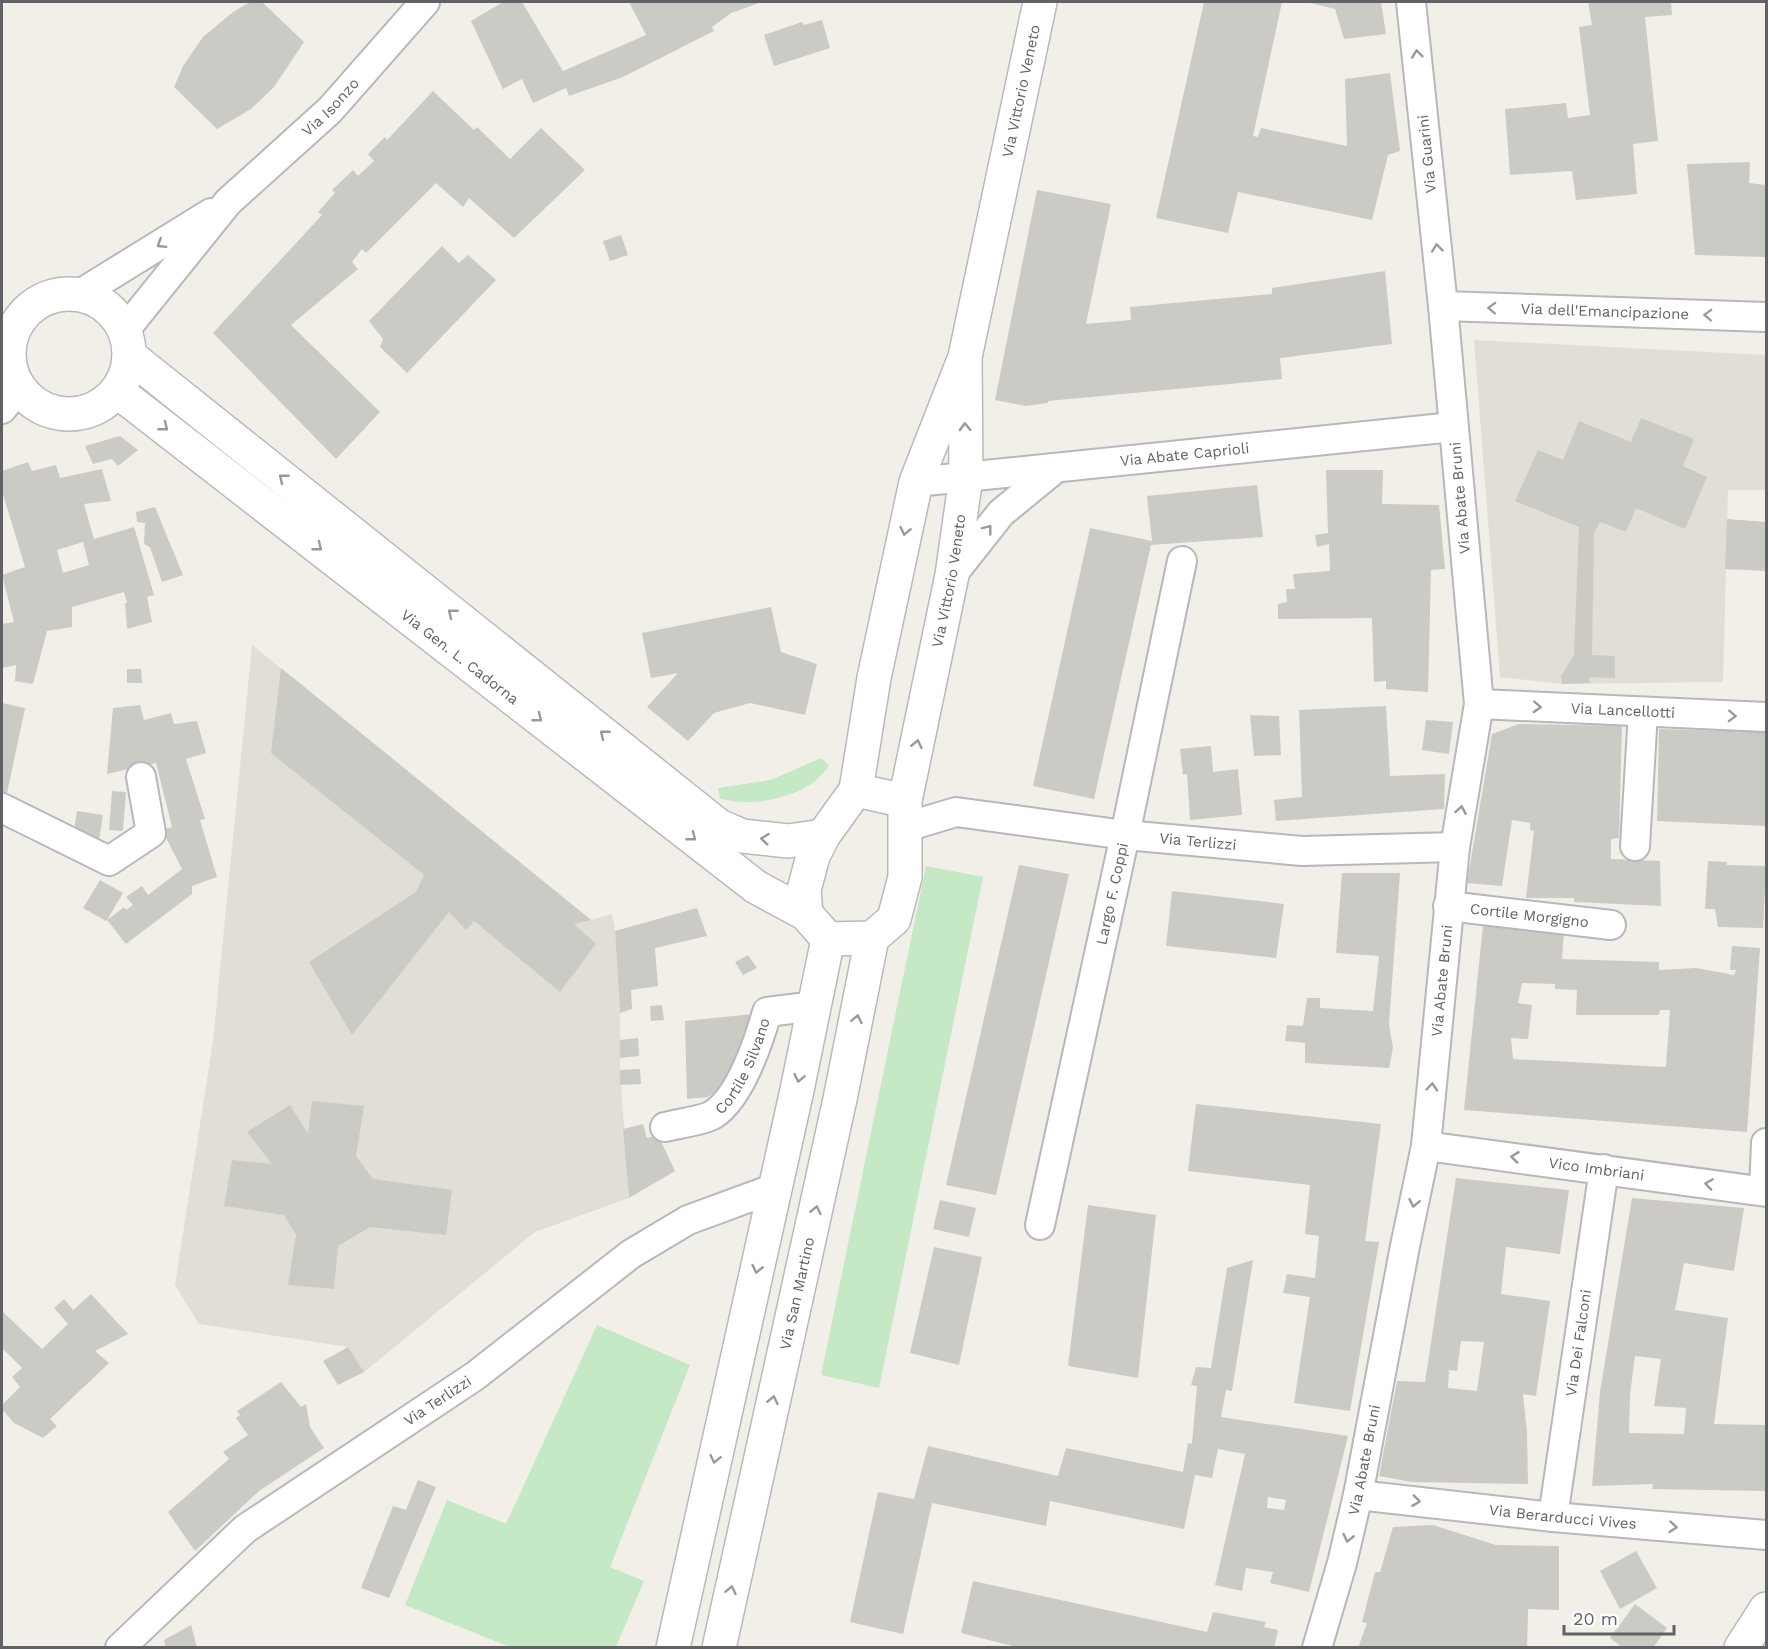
<svg xmlns="http://www.w3.org/2000/svg" width="1768" height="1649" viewBox="0 0 1768 1649" font-family="'Work Sans',sans-serif">
	<style>
		.education { fill: #e1ded6 }
		.green { fill: #c5e8c5 }
		.building { fill: #cccac5; fill-rule: evenodd }
		.lines { fill: none; stroke-linecap: round; stroke-linejoin: round }
		.street-casing { stroke: #b5b8bc; stroke-width: 32 }
		.secondary-casing { stroke: #b6babf; stroke-width: 36 }
		.street { stroke: #fff; stroke-width: 28 }
		.secondary { stroke: #fff; stroke-width: 33 }
		.oneway { stroke: #979a9d }
		.labels { text-anchor: middle; dominant-baseline: central; stroke-width: 6; stroke-linejoin: round; paint-order: stroke }
		.street-label { font-size: 15px; fill: #5f6368; stroke: #fff }
	</style>
	<rect width="100%" height="100%" fill="#f1efe8"/>
	<path class="education" d="M1474 340 1766 355V490H1728L1723 682 1562 684 1500 677Z
		M252 645 591 920 612 914 615 931 620 1013V1070L629 1198 535 1232 364 1372 348 1347 199 1324 175 1285 213 1041Z"/>
	<path class="green" d="M821 758 829 765C816 790 775 802 748 802 739 803 729 800 720 799L718 788 771 780Z
		M926 866 983 877 879 1388 821 1375Z
		M597 1325 690 1365 610 1567 644 1581 616 1647H510L405 1605 447 1500 506 1524Z"/>
	<path class="building" d="M250 2H262L304 42 274 87 251 109 217 129 174 87 183 66 203 37 233 12Z
		M503 2H522L563 71 646 35 629 2H762L731 13 712 27 714 31 623 77 569 96 566 88 533 103 522 79 503 89 471 21Z
		M1204 2H1282L1253 136 1258 137 1261 128 1347 146 1345 79 1390 73 1400 151 1388 155 1372 220 1238 192 1228 233 1156 218Z
		M1306 2H1381L1386 34 1344 39 1335 9Z
		M1588 2H1671L1672 15 1645 17 1658 141 1633 144 1637 194 1576 200 1572 171 1510 175 1505 109 1566 103 1568 118 1590 115 1579 27 1592 25Z
		M822 20 830 48 774 66 764 35 802 22 804 25Z
		M433 91 474 130 477 127 510 159 541 128 585 170 514 238 469 198 463 207 436 183 366 253 362 249 352 262 358 269 291 325 380 412 336 459 213 333 322 215 318 212 335 193 332 190 353 170 358 176 374 161 368 154 385 137 387 140Z
		M1750 162 1749 183 1766 185V257L1695 255 1687 164Z
		M1037 190 1111 204 1086 324 1131 320 1130 307 1272 294V288L1385 271 1392 344 1280 358 1282 379 1048 401V403L1026 406 995 400Z
		M621 235 628 255 610 261 603 241Z
		M442 246 459 263 468 255 496 280 407 373 380 347 383 339 369 321Z
		M1641 418 1694 439 1683 466 1707 477 1685 529 1636 508 1626 532 1600 522 1594 533 1592 655 1615 656V678L1589 677 1590 683 1562 684 1561 676 1574 655 1579 527 1515 501 1538 450 1563 460 1579 421 1631 442Z
		M120 436 138 450 118 466 112 459 93 464 85 446Z
		M28 462 32 471 56 465 60 478 102 469 111 501 84 504 94 539 134 527 154 595 147 597 152 622 127 629 125 603H127L124 592 72 607V627L47 631 33 684 15 681 16 665 2 668V624L14 622 2 575 25 567 2 491V471ZM83 542 89 565 63 573 57 550Z
		M1326 470H1383L1382 504 1439 505 1445 569 1431 570 1428 692 1386 689V681L1374 682 1372 618 1278 619V604L1287 602 1286 589H1295L1293 574 1330 571 1329 544 1317 547 1315 535 1328 533Z
		M1257 485 1263 537 1151 545 1094 799 1033 786 1090 528 1152 541 1147 496Z
		M155 507 183 575 162 582 150 547 144 544 145 523 137 522 136 512Z
		M1727 519 1766 522 1765 571 1725 569Z
		M771 607 781 652 817 664 805 715 750 703 714 713 688 741 647 707 678 673 651 678 642 633Z
		M281 668 591 920 574 924 596 944 560 992 474 921 466 930 449 912 352 1035 309 962 416 892 424 875 271 753Z
		M127 669H141L142 683H127Z
		M2 703 25 708 6 798 2 796Z
		M140 705 144 720 171 713 174 724 197 721 206 753 186 759 205 819 200 820 217 877 192 886V894L126 944 107 920 106 921 83 908 100 880 123 893 107 920 124 907 126 910 133 905 126 897 142 886 148 895 182 869 162 830 172 827 156 763 107 774 113 708Z
		M1386 706 1390 776 1445 774 1444 809 1276 821 1274 800 1302 797 1299 710Z
		M1250 715 1279 716 1281 755 1254 756Z
		M1426 720 1453 722 1449 754 1422 750Z
		M1519 724 1622 726 1619 838 1611 839V859L1660 861 1661 906 1574 902V898H1526L1534 831 1530 830V823L1512 820 1502 886 1467 883 1492 734Z
		M1659 729 1766 732V826L1657 821Z
		M1211 746 1213 772 1238 769 1242 815 1190 820 1187 774 1183 775 1180 749Z
		M112 791 126 792 123 831 109 830Z
		M77 811 103 815 99 840 73 836Z
		M1708 861 1727 862V865L1766 866 1763 928 1718 927 1715 909H1705Z
		M1019 865 1069 874 996 1195 946 1185Z
		M1342 873H1400L1389 1024 1393 1048 1389 1068 1305 1063V1043L1285 1041 1287 1025 1303 1026 1307 998H1320V1008L1373 1011 1379 956 1336 953Z
		M1172 891 1284 904 1276 958 1166 946Z
		M697 908 707 936 655 948 658 986 631 990 632 1009 620 1013 615 931Z
		M1483 925 1564 930 1562 959 1659 962V970L1696 968 1734 975 1736 970H1730L1732 946 1760 948 1747 1132 1464 1110ZM1522 983 1555 984V989L1577 990 1576 1015H1659L1660 1010H1670L1666 1067 1513 1059 1511 1038 1528 1039 1532 1005 1518 1003Z
		M748 955 757 968 743 975 735 962Z
		M662 1005 664 1020 651 1021 650 1006Z
		M752 1014 748 1040 725 1085 708 1097 687 1099 685 1021Z
		M638 1038 639 1056 620 1058V1040Z
		M640 1069 641 1084 620 1085V1070Z
		M312 1101 364 1106 356 1156 373 1179 452 1190 446 1235 370 1227 338 1246 334 1289 288 1285 296 1235 284 1215 224 1206 232 1160 272 1164 247 1132 290 1105 308 1134Z
		M1196 1104 1381 1124 1365 1241 1379 1242 1350 1411 1294 1403 1310 1297 1283 1293 1287 1274 1315 1278 1319 1236 1305 1234 1310 1185 1188 1171Z
		M643 1124 647 1138 658 1135 675 1171 629 1198 623 1129Z
		M1456 1178 1569 1190 1560 1254 1506 1247 1501 1294 1550 1301 1536 1396 1523 1394 1527 1432 1528 1484 1412 1482 1379 1476 1397 1381 1425 1382ZM1461 1341 1484 1342 1477 1391 1448 1388 1449 1370 1457 1371Z
		M1632 1198 1744 1208 1734 1271 1684 1263 1675 1310 1728 1318 1714 1424 1766 1425V1491L1652 1489 1653 1484 1592 1486 1600 1392ZM1635 1356 1661 1359 1654 1406 1686 1408 1684 1434 1629 1433 1630 1395Z
		M940 1200 976 1208 969 1237 933 1229Z
		M1088 1205 1156 1215 1138 1378 1068 1366Z
		M934 1247 982 1257 959 1365 910 1353Z
		M1253 1260 1232 1391 1226 1390 1221 1417 1348 1436 1309 1592 1270 1583 1273 1572 1246 1568 1242 1591 1215 1585 1245 1454 1218 1449 1212 1478 1195 1475 1184 1529 1050 1501 1046 1526 932 1503 903 1634 850 1622 878 1492 914 1499 928 1446 1058 1476 1066 1448 1183 1472 1188 1443 1192 1444 1197 1386 1191 1385 1196 1367 1211 1368 1227 1268ZM1268 1497 1286 1500 1284 1510 1267 1508Z
		M91 1294 128 1334 95 1351 109 1363 50 1419 57 1426 43 1438 14 1423 2 1409V1405L20 1387 12 1377 22 1368 2 1348V1311L42 1349 68 1324 54 1308 64 1299 73 1310Z
		M348 1347 364 1372 338 1385 323 1361Z
		M281 1382 301 1407 306 1404 310 1427 324 1448 259 1491 195 1551 168 1512 229 1459 223 1452 248 1435 236 1418 240 1415 237 1411Z
		M418 1480 436 1487 389 1598 361 1588 393 1506 406 1510Z
		M1433 1525 1496 1545 1559 1546V1610L1528 1609 1527 1648H1358L1367 1623 1362 1622 1375 1572H1380L1393 1527Z
		M1636 1551 1657 1588 1620 1609 1600 1571Z
		M973 1581 1207 1632 1213 1612 1266 1622 1264 1627 1278 1630 1274 1648H1021L961 1633Z
		M1635 1604 1667 1628 1653 1648H1623L1610 1638Z
		M191 1625 197 1648H166L164 1640Z"/>
	<g class="lines">
		<defs>
			<g id="street">
				<path d="M80 294 211 213"/>
				<path id="s1" d="M1443 306 1766 317"/>
				<path id="s2" d="M125 330 228 202 330 110 425 2"/>
				<path d="M2 409 19 388"/>
				<path id="s3" d="M916 482 1453 427"/>
				<path d="M952 575 1001 513 1056 468"/>
				<path id="s4" d="M1479 704 1766 717"/>
				<path d="M2 808 109 861 151 833 141 777"/>
				<path id="s5" d="M906 827 956 812 1125 835 1302 851 1455 847"/>
				<path d="M1635 846 1643 712"/>
				<path id="s6" d="M1448 906 1611 925"/>
				<path id="s7" d="M665 1127C676 1124 706 1120 714 1114 740 1097 759 1041 767 1012L815 1006"/>
				<path id="s8" d="M1426 1146 1766 1192"/>
				<path d="M1764 1191 1766 1143"/>
				<path id="s9" d="M1040 1225 1125 835 1182 561"/>
				<path id="s10" d="M1358 1495 1553 1517 1766 1535"/>
				<path id="s11" d="M1553 1517 1604 1169"/>
				<path id="s12" d="M120 1648 245 1529 475 1376 631 1254 688 1220 775 1188"/>
				<path id="s13" d="M1317 1648 1342 1563 1358 1495 1405 1246 1426 1146 1455 847 1479 704 1443 306 1411 2"/>
			</g>
			<g id="secondary">
				<circle cx="69" cy="354" r="60"/>
				<path d="M130 356 719 826 742 836 788 841 823 836"/>
				<path id="s14" d="M117 391 756 887 806 914"/>
				<path id="s15" d="M856 790 874 678 916 482 965 357 1040 2"/>
				<path id="s16" d="M905 801 856 790 823 836 813 856 804 890 806 914 828 939 872 938 894 919 905 877V801L952 575 966 477 965 357"/>
				<path d="M673 1648 797 1090 828 939"/>
				<path id="s17" d="M719 1648 840 1099 872 938"/>
				<path d="M1741 1648 1766 1609"/>
			</g>
		</defs>
		<use href="#street" class="street-casing"/>
		<use href="#secondary" class="secondary-casing"/>
		<use href="#street" class="street"/>
		<use href="#secondary" class="secondary"/>
	</g>
	<defs><path id="oneway-chevron" d="M-2-3.5L2.5 0L-2 3.5" fill="none" stroke-width="1.6" stroke-linecap="round" stroke-linejoin="round" transform="scale(1.5)"/></defs>
	<g class="oneway">
		<use href="#oneway-chevron" transform="translate(1417 54) rotate(-96)"/>
		<use href="#oneway-chevron" transform="translate(161 244) rotate(148)"/>
		<use href="#oneway-chevron" transform="translate(1437 248) rotate(-96)"/>
		<use href="#oneway-chevron" transform="translate(1492 308) rotate(-178)"/>
		<use href="#oneway-chevron" transform="translate(1708 315) rotate(-178)"/>
		<use href="#oneway-chevron" transform="translate(164 427) rotate(38)"/>
		<use href="#oneway-chevron" transform="translate(965 427) rotate(-91)"/>
		<use href="#oneway-chevron" transform="translate(283 478) rotate(-141)"/>
		<use href="#oneway-chevron" transform="translate(988 529) rotate(-52)"/>
		<use href="#oneway-chevron" transform="translate(905 531) rotate(102)"/>
		<use href="#oneway-chevron" transform="translate(318 547) rotate(38)"/>
		<use href="#oneway-chevron" transform="translate(452 613) rotate(-141)"/>
		<use href="#oneway-chevron" transform="translate(1537 707) rotate(3)"/>
		<use href="#oneway-chevron" transform="translate(1732 716) rotate(2)"/>
		<use href="#oneway-chevron" transform="translate(538 718) rotate(38)"/>
		<use href="#oneway-chevron" transform="translate(604 734) rotate(-141)"/>
		<use href="#oneway-chevron" transform="translate(917 744) rotate(-78)"/>
		<use href="#oneway-chevron" transform="translate(1461 810) rotate(-80)"/>
		<use href="#oneway-chevron" transform="translate(692 837) rotate(38)"/>
		<use href="#oneway-chevron" transform="translate(765 839) rotate(-174)"/>
		<use href="#oneway-chevron" transform="translate(857 1019) rotate(-78)"/>
		<use href="#oneway-chevron" transform="translate(799 1078) rotate(102)"/>
		<use href="#oneway-chevron" transform="translate(1432 1087) rotate(-85)"/>
		<use href="#oneway-chevron" transform="translate(1515 1157) rotate(-173)"/>
		<use href="#oneway-chevron" transform="translate(1709 1184) rotate(-172)"/>
		<use href="#oneway-chevron" transform="translate(1414 1203) rotate(102)"/>
		<use href="#oneway-chevron" transform="translate(816 1210) rotate(-78)"/>
		<use href="#oneway-chevron" transform="translate(757 1269) rotate(103)"/>
		<use href="#oneway-chevron" transform="translate(773 1400) rotate(-78)"/>
		<use href="#oneway-chevron" transform="translate(715 1459) rotate(102)"/>
		<use href="#oneway-chevron" transform="translate(1416 1501) rotate(7)"/>
		<use href="#oneway-chevron" transform="translate(1673 1527) rotate(5)"/>
		<use href="#oneway-chevron" transform="translate(1348 1538) rotate(103)"/>
		<use href="#oneway-chevron" transform="translate(731 1590) rotate(-78)"/>
	</g>
	<g class="labels">
		<g class="street-label">
			<text stroke="none"><textPath href="#s15" startOffset="720">Via Vittorio Veneto</textPath></text>
			<text stroke="none"><textPath href="#s2" startOffset="304">Via Isonzo</textPath></text>
			<text transform="translate(1427 154) rotate(-96)">Via Guarini</text>
			<text stroke="none"><textPath href="#s1" startOffset="162">Via dell'Emancipazione</textPath></text>
			<text stroke="none"><textPath href="#s3" startOffset="270">Via Abate Caprioli</textPath></text>
			<text transform="translate(1460 498) rotate(-95)">Via Abate Bruni</text>
			<text stroke="none"><textPath href="#s16" startOffset="639">Via Vittorio Veneto</textPath></text>
			<text stroke="none"><textPath href="#s14" startOffset="434">Via Gen. L. Cadorna</textPath></text>
			<text stroke="none"><textPath href="#s4" startOffset="144">Via Lancellotti</textPath></text>
			<text stroke="none"><textPath href="#s5" startOffset="296">Via Terlizzi</textPath></text>
			<text stroke="none"><textPath href="#s9" startOffset="339">Largo F. Coppi</textPath></text>
			<text stroke="none"><textPath href="#s6" startOffset="82">Cortile Morgigno</textPath></text>
			<text stroke="none"><textPath href="#s13" startOffset="680">Via Abate Bruni</textPath></text>
			<text stroke="none"><textPath href="#s7" startOffset="108">Cortile Silvano</textPath></text>
			<text stroke="none"><textPath href="#s8" startOffset="172">Vico Imbriani</textPath></text>
			<text stroke="none"><textPath href="#s17" startOffset="363">Via San Martino</textPath></text>
			<text stroke="none"><textPath href="#s11" startOffset="176">Via Dei Falconi</textPath></text>
			<text stroke="none"><textPath href="#s12" startOffset="404">Via Terlizzi</textPath></text>
			<text stroke="none"><textPath href="#s13" startOffset="194">Via Abate Bruni</textPath></text>
			<text stroke="none"><textPath href="#s10" startOffset="206">Via Berarducci Vives</textPath></text>
		</g>
	</g>
	<rect width="1768" height="1649" fill="none" stroke="#5f6368" stroke-width="6"/>
	<path d="M1564 1625v9h110v-9" fill="none" stroke="#5f6368" stroke-width="3"/>
	<text x="1573" y="1625" font-size="18" fill="#5f6368" stroke="#ffffff" stroke-width="4.5" paint-order="stroke">20 m</text>
</svg>
